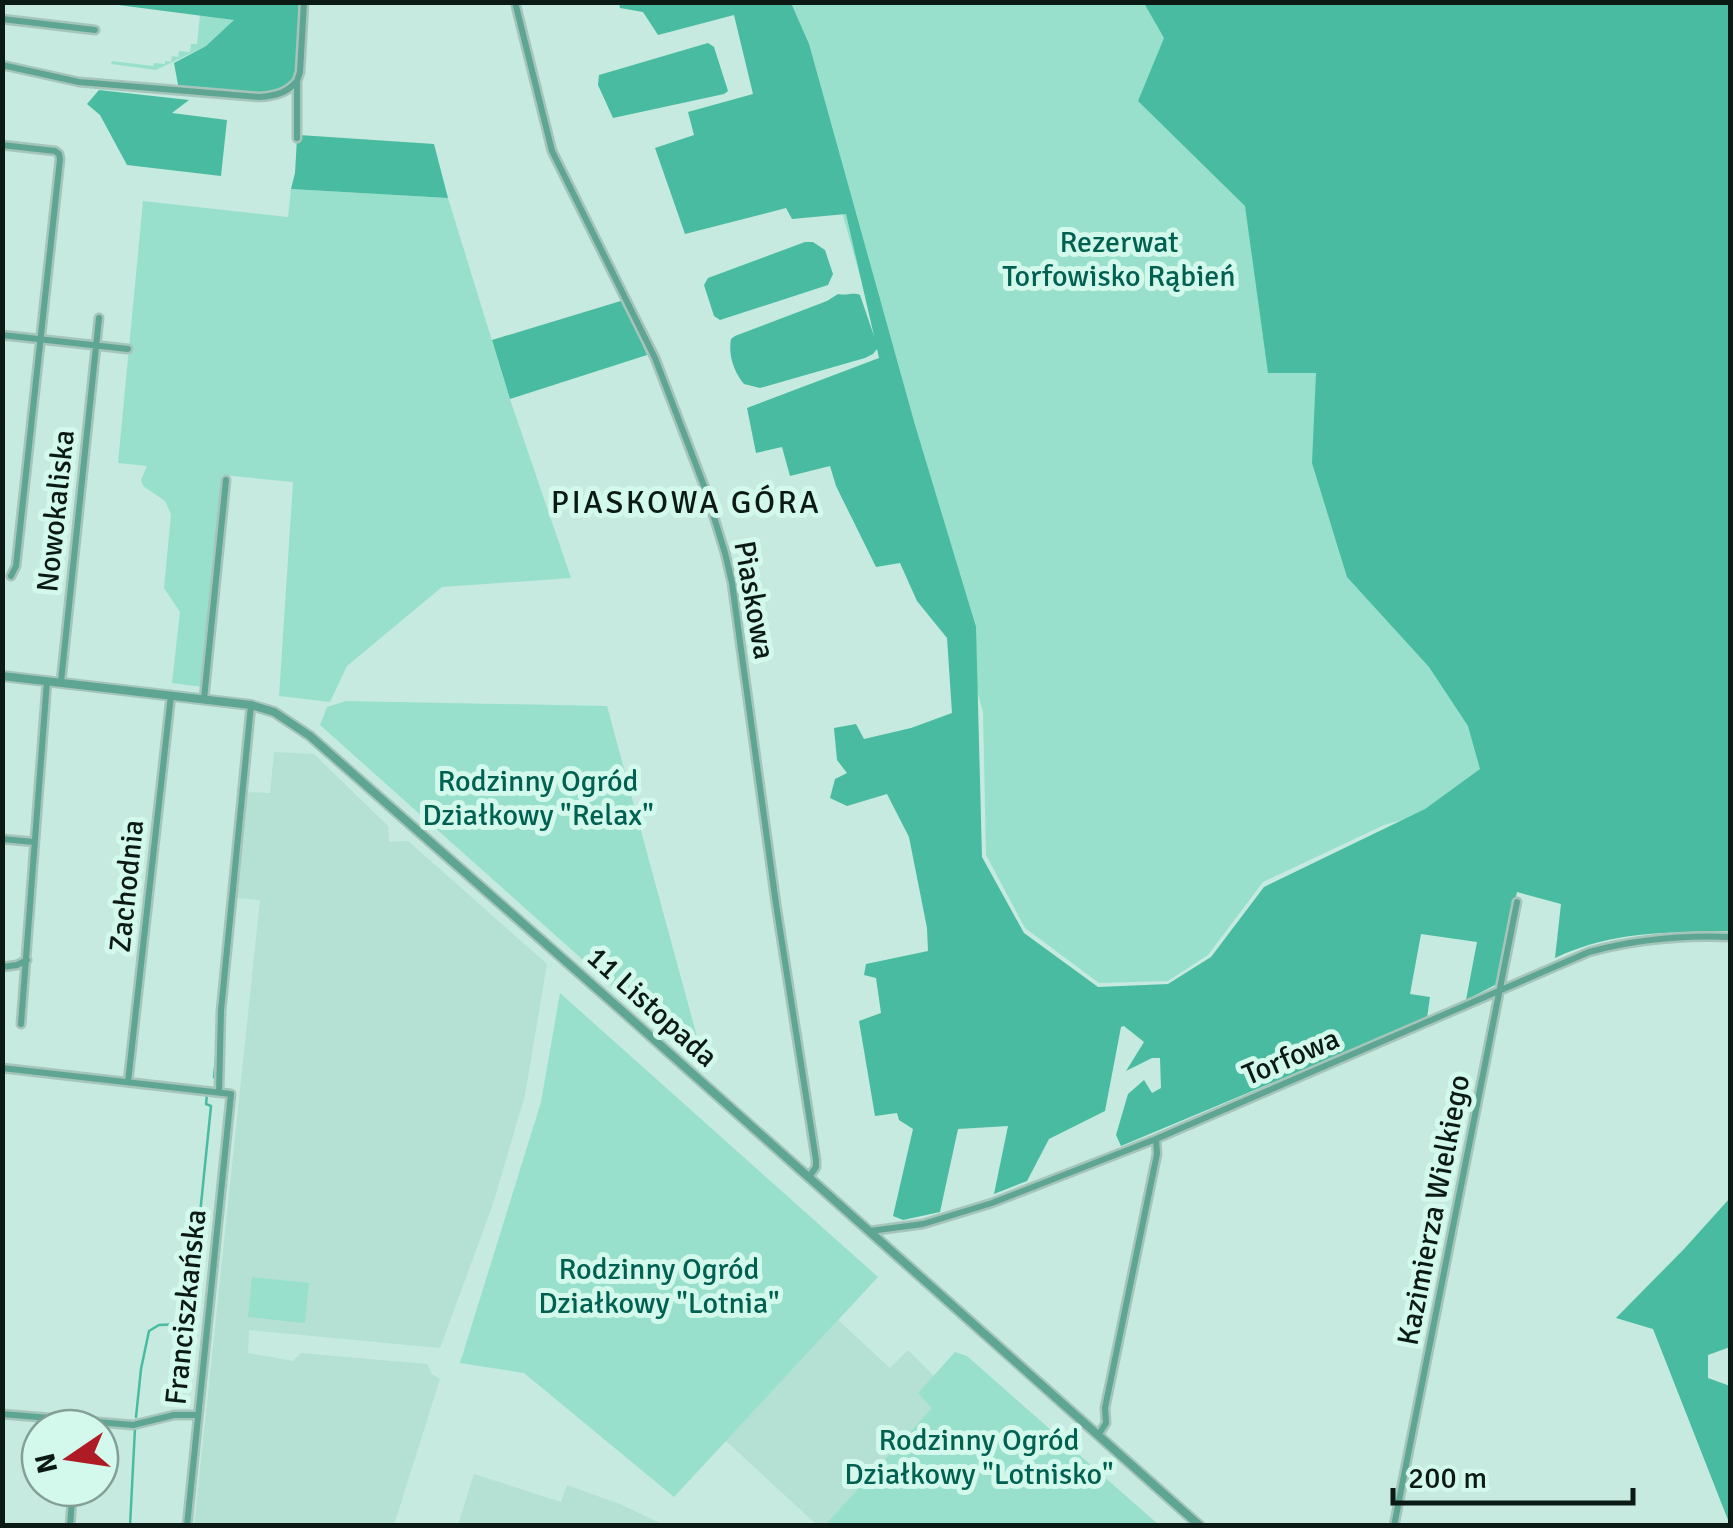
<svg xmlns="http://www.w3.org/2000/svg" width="1733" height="1528" viewBox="0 0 1733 1528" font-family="Signika,sans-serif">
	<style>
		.built { fill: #b4e1d3 }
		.green { fill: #99e0cc }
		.forest { fill: #49bba0 }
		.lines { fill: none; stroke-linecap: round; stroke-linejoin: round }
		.stream { stroke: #49bba0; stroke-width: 2.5 }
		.minor-casing { stroke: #a5c5bb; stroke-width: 11 }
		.tertiary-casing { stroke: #a5c5bb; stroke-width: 12 }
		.minor { stroke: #5fa593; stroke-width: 6 }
		.tertiary { stroke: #5fa593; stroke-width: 8 }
		.labels { text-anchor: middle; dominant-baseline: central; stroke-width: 10; stroke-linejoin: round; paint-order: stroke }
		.park-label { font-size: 30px; fill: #006150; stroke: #d3f8ec }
		.street-label { font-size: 30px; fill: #0c1a16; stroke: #d3f8ec }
		.neighbourhood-label { font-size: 32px; letter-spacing: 2.5px; fill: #0c1a16; stroke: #d3f8ec }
	</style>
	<rect width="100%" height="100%" fill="#c6eadf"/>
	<path class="built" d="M274 752 314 754 388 826 389 842 408 841 547 964 525 1095 493 1204 440 1348 249 1330 248 1353 293 1361 301 1353 427 1364 432 1374 440 1379 394 1525 194 1526 260 900 236 898 245 792 270 793Z
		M838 1320 890 1368 908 1350 934 1376 918 1393 933 1407 825 1525H817L726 1441Z
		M474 1474 561 1502 567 1485 622 1505 664 1525H458Z"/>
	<path class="green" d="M783 3H1355L1504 720 1471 801 1384 825 1263 882 1208 955 1168 981 1099 983 1025 928 986 855 983 712Z
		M200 15 235 20 206 46 156 70 111 64 112 61 153 66 154 63 165 64V61L171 62 172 56 178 57 179 51 190 52 191 44H197Z
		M291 189 448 198 510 399 571 578 442 587 347 666 330 702 279 696 293 482 222 475 202 687 172 683 180 612 164 588 171 514 165 501 143 486 141 480 147 466 118 463 143 201 288 217Z
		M346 701 607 706 705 1066 630 1002 320 725 327 707Z
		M560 993 878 1277 674 1497 524 1373 460 1363 541 1102Z
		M252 1277 309 1283 305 1323 248 1317Z
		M955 1352 967 1356 1159 1525H825L932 1408 918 1393Z"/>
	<path class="forest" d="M103 3H299L297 81 269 97 179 90 174 63 206 46 234 20Z
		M619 3H791L809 44 915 425 976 627 982 857 1024 933 1098 987 1168 984 1211 957 1264 887 1425 809 1480 769 1468 726 1429 667 1347 577 1312 463 1316 373H1268L1245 206 1138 101 1164 38 1144 3H1730V931C1667 933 1614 930 1555 958L1561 904 1517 892 1497 984 1466 1000 1477 942 1421 934 1410 994 1430 997 1427 1018 1121 1146 1116 1135 1128 1094 1144 1080 1152 1093 1161 1088 1160 1058H1152L1126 1071 1144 1042 1124 1026 1121 1027 1105 1111 1049 1139 1027 1181 994 1194 1008 1126 958 1129 940 1212 903 1220 893 1216 913 1129 899 1120 897 1113 875 1116 859 1021 881 1013 876 978 864 975 866 964 928 951 927 928 909 837 887 794 847 806 830 798 835 779 847 773 837 760 834 728 856 724 864 739 911 728 952 713 947 638 917 601 900 563 876 567 836 486 830 466 790 476 782 447 756 453 747 408 879 358 877 349 873 354 865 358 760 388 744 384C734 372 728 355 731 339L735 336 827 301 838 294C846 296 853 292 860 295L874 336 846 214 792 219 786 208 685 234 655 148 694 135 688 112 753 94 734 15 658 35 643 12 620 8Z
		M708 43 714 47 728 91 724 94 613 118 598 85 599 75Z
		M99 90 189 100 172 113 227 120 221 176 127 165 100 115 87 104Z
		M299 135 434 144 448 198 291 189 295 173 297 138Z
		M813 242 825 250 833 274 828 285 720 320 714 316 704 285 708 278 805 242Z
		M624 300 647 355 510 399 492 340Z
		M1730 1198V1347L1708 1355V1378L1730 1386V1525L1653 1329 1616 1318 1684 1249Z"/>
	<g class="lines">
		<path class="stream" d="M1282 20 1287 2
			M214 1077 217 1050
			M193 1283 211 1106 206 1104 207 1095
			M136 1417 141 1369 149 1331 159 1325 182 1324 190 1306
			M130 1526 135 1428"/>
		<defs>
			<path id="minor" d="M515 2 552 151 655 358 706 491 725 553 732 583 776 904 816 1160V1167L809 1177
				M2 19 95 30
				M2 65 79 82 259 97C275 96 287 93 297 81
				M297 138V81L300 72 304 2
				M2 145 55 151 59 154 60 159 16 566 11 576
				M2 335 128 349
				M61 682 99 318
				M204 699 226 480
				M2 839 34 842
				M2 967 17 965 27 960
				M21 1024 47 681
				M2 1068 231 1094 187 1526
				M128 1082 171 695
				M219 1092 221 1011 251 705
				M870 1231 923 1224 992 1203 1156 1139 1589 952C1637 939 1681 935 1730 937
				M2 1414 133 1425 174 1415H197
				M1099 1434 1106 1423 1105 1408 1157 1154 1156 1139
				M70 1526 73 1488
				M1394 1526 1517 902"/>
			<path id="tertiary" d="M2 676 251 705 274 712 310 736 621 1010 1200 1526"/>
		</defs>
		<use href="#minor" class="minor-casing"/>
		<use href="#tertiary" class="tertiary-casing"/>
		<use href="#minor" class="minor"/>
		<use href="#tertiary" class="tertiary"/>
	</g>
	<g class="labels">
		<g class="park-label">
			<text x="1119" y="242">Rezerwat<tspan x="1119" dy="34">Torfowisko Rąbień</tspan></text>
			<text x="538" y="781">Rodzinny Ogród<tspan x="538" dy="34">Działkowy "Relax"</tspan></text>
			<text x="659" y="1269">Rodzinny Ogród<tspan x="659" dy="34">Działkowy "Lotnia"</tspan></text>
			<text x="979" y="1440">Rodzinny Ogród<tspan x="979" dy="34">Działkowy "Lotnisko"</tspan></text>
		</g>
		<g class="street-label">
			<text transform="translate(56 511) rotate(-84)">Nowokaliska</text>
			<text transform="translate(754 600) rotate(80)">Piaskowa</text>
			<text transform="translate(127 886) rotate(-84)">Zachodnia</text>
			<text transform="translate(652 1007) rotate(42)">11 Listopada</text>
			<text transform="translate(1291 1057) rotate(-23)">Torfowa</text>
			<text transform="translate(1434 1210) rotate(-79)">Kazimierza Wielkiego</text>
			<text transform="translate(186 1307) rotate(-84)">Franciszkańska</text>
		</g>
		<g class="neighbourhood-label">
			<text x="686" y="502">PIASKOWA GÓRA</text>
		</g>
	</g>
	<rect width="1733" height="1528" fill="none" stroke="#0c1a16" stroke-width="10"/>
	<g transform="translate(70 1458) rotate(257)"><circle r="48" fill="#d3f8ec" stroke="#839f96" stroke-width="2.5"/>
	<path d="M0-8L18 38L0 25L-18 38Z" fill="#ae1b24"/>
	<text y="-15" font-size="28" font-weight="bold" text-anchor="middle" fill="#0c1a16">N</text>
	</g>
	<path d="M1393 1488v15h240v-15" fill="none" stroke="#0c1a16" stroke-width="5"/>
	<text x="1408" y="1488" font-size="30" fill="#0c1a16" stroke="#d3f8ec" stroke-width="8" paint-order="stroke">200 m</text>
</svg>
